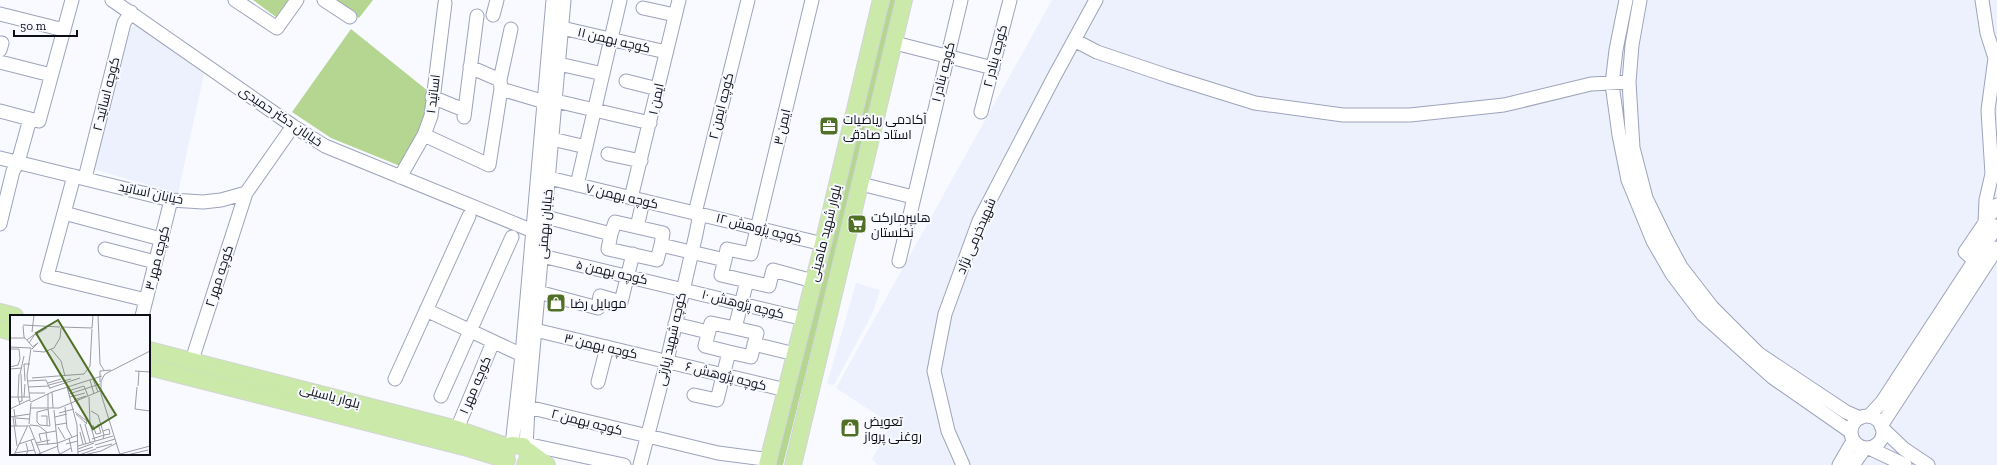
<svg xmlns="http://www.w3.org/2000/svg" width="1997" height="465" viewBox="0 0 1997 465" font-family="'Zilla Slab',Cairo,serif">
	<style>
		.built { fill: #edf1fe }
		.green { fill: #b4d691 }
		.lines { fill: none; stroke-linecap: round; stroke-linejoin: round }
		.minor-casing { stroke: #9da3bb; stroke-width: 15 }
		.major-casing { stroke: #d3d4d5; stroke-width: 18 }
		.minor { stroke: #fff; stroke-width: 13 }
		.major { stroke: #cbe9a8; stroke-width: 16 }
		.labels { text-anchor: middle; dominant-baseline: central; stroke-width: 4; stroke-linejoin: round; paint-order: stroke }
		.street-label { font-size: 13px; fill: #0d0f17; stroke: #f8faff }
		.poi-label { font-size: 13px; fill: #0d0f17; stroke: #f8faff; text-anchor: start }
		.inset-road { fill: none; stroke: #9a9ca2; stroke-width: 1 }
		.view { fill: #507026; fill-opacity: 0.15; stroke: #507026; stroke-width: 2 }
		.inset-edge { fill: none; stroke: #0d0f17; stroke-width: 2 }
	</style>
	<rect width="100%" height="100%" fill="#f8faff"/>
	<path class="built" d="M1052 0H1997V465H878L872 459 891 424 836 388Z
		M136 24 204 74 178 193 96 170 94 164 127 31Z
		M856 283 880 290 874 310 834 385 827 384Z"/>
	<path class="green" d="M253 0H288L276 17Z
		M333 0H373L359 18Z
		M890 0H898L783 465H776Z
		M351 29 428 91 424 120 400 166 331 138 292 112Z"/>
	<g class="lines">
		<defs>
			<path id="minor" d="M112 0 293 126 325 146 533 231
				M235 0 277 28 297 0
				M324 0 350 17
				M1626 0 1616 50 1612 84 1619 135 1628 180 1653 241 1672 274 1703 315 1772 377 1851 432
				M1640 0 1632 45 1629 82 1633 148 1646 198 1666 239 1681 267 1712 307 1759 354 1846 412 1860 418
				M1982 0 1987 33 1995 58 1988 110 1992 174 1986 200 1985 222
				M643 8 675 15
				M0 14 64 30
				M493 15 497 0
				M562 28 666 52
				M1074 40 1097 52 1168 76 1255 103 1343 115H1410L1504 105 1591 84 1629 82
				M0 43H2L0 50
				M895 43 993 68
				M0 62 51 75
				M559 64 603 74
				M470 67 500 80
				M626 81 658 89
				M501 89 545 102
				M432 97 464 110
				M556 101 650 123
				M0 111 30 119
				M981 112 1010 0
				M464 117 477 16
				M424 135 489 165 501 89 500 80 511 29
				M552 139 586 147
				M608 154 641 161
				M0 158 171 200 203 202 221 200 246 193 293 126
				M74 176 47 276 146 300
				M400 177 424 135 431 116 445 3
				M85 178 124 23 131 12
				M549 178 823 244
				M861 184 913 197
				M577 185 620 0
				M631 198 679 0
				M64 213 161 239
				M695 213 748 0
				M546 217 611 234 608 249 657 260 661 245 725 260 727 249 751 254 812 0
				M0 224 13 171 18 162 30 119 39 121 72 0
				M637 227 643 201
				M611 234 615 222 663 233 661 245
				M105 249 155 262
				M542 256 804 319
				M725 260 721 275 747 281 735 328 711 323 705 346 729 352
				M899 261 961 0
				M1979 265 1965 252 1997 205
				M747 281 769 286 773 270 813 281
				M538 292 598 308 600 296 621 302 633 254
				M426 310 522 355
				M142 316 171 200
				M675 324 708 332
				M535 330 786 390
				M754 344 795 354
				M192 360 246 193
				M395 379 469 216
				M598 382 607 347
				M694 395 717 400 729 352 751 357 757 333 735 328
				M441 396 512 237
				M528 407 718 453 764 459
				M1869 416 1882 402 1997 226
				M1851 432a16 16 0 1 1 32 0a16 16 0 1 1-32 0Z
				M1881 426 1997 248
				M1882 428 1904 449 1928 465
				M457 429 493 342
				M526 444 624 465
				M512 445 522 355 553 0
				M526 448 528 407 564 0
				M1869 448 1905 465
				M640 465 667 361 696 234 699 219 695 213
				M963 465 948 431 934 371 945 314 979 221 1054 77 1096 0
				M1839 465 1853 441
				M1853 465 1865 448"/>
			<path id="major" d="M0 312 15 316
				M0 329 11 332
				M149 350 457 429 509 447
				M149 367 464 447 507 460
				M528 451 547 465
				M506 457 507 450 512 445 523 446 529 455 525 465
				M767 465 823 244 881 0
				M793 465 904 0"/>
		</defs>
		<use href="#minor" class="minor-casing"/>
		<use href="#major" class="major-casing"/>
		<use href="#minor" class="minor"/>
		<use href="#major" class="major"/>
	</g>
	<defs>
		<symbol id="office-square" viewBox="-11 -11 22 22"><rect x="-9" y="-9" width="18" height="18" rx="4" fill="#507026" stroke="#f8faff"/><path d="M-6-3h4V-5.5h4V-3h4V5H-6ZM-1-4.5V-3h2v-1.5ZM-6 0V1H6V0Z" fill="#fff"/></symbol>
		<symbol id="supermarket-square" viewBox="-11 -11 22 22"><rect x="-9" y="-9" width="18" height="18" rx="4" fill="#507026" stroke="#f8faff"/><path d="M-6-5.5h2.5l.6 2H6L4.5 2H-2.5L-4.4-4H-6ZM-1.5 3.2a1.3 1.3 0 1 0 .1 0ZM3 3.2a1.3 1.3 0 1 0 .1 0Z" fill="#fff"/></symbol>
		<symbol id="shop-square" viewBox="-11 -11 22 22"><rect x="-9" y="-9" width="18" height="18" rx="4" fill="#507026" stroke="#f8faff"/><path d="M-5-2.5h2.3a2.7 3.5 0 0 1 5.4 0H5L5.5 6h-11ZM-1.5-2.5h3a1.5 2.3 0 0 0-3 0Z" fill="#fff"/></symbol>
	</defs>
	<g fill-rule="evenodd">
		<use href="#office-square" x="818" y="115" width="22" height="22"/>
		<use href="#supermarket-square" x="846" y="213" width="22" height="22"/>
		<use href="#shop-square" x="545" y="292" width="22" height="22"/>
		<use href="#shop-square" x="839" y="417" width="22" height="22"/>
	</g>
	<g class="labels">
		<g class="street-label">
			<text transform="translate(614 40) rotate(13)">کوچه بهمن ۱۱</text>
			<text transform="translate(995 56) rotate(-76)">کوچه بنادر ۲</text>
			<text transform="translate(943 72) rotate(-76)">کوچه بنادر ۱</text>
			<text transform="translate(106 94) rotate(-76)">کوچه اساتید ۲</text>
			<text transform="translate(433 94) rotate(-83)">اساتید ۱</text>
			<text transform="translate(656 99) rotate(-78)">ایمن ۱</text>
			<text transform="translate(721 106) rotate(-76)">کوچه ایمن ۲</text>
			<text transform="translate(281 116) rotate(34)">خیابان دکتر حمیدی</text>
			<text transform="translate(782 127) rotate(-77)">ایمن ۳</text>
			<text transform="translate(151 193) rotate(12)">خیابان اساتید</text>
			<text transform="translate(622 196) rotate(13)">کوچه بهمن ۷</text>
			<text transform="translate(545 224) rotate(-85)">خیابان بهمنی</text>
			<text transform="translate(759 228) rotate(14)">کوچه پژوهش ۱۲</text>
			<text transform="translate(825 233) rotate(-76)">بلوار شهید ماهینی</text>
			<text transform="translate(976 236) rotate(-67)">شهیدخرمی نژاد</text>
			<text transform="translate(157 258) rotate(-76)">کوچه مهر ۳</text>
			<text transform="translate(612 272) rotate(13)">کوچه بهمن ۵</text>
			<text transform="translate(219 276) rotate(-72)">کوچه مهر ۲</text>
			<text transform="translate(743 304) rotate(14)">کوچه پژوهش ۱۰</text>
			<text transform="translate(671 339) rotate(-77)">کوچه شهید زیارتی</text>
			<text transform="translate(601 346) rotate(13)">کوچه بهمن ۳</text>
			<text transform="translate(726 376) rotate(14)">کوچه پژوهش ۶</text>
			<text transform="translate(475 385) rotate(-67)">کوچه مهر ۱</text>
			<text transform="translate(330 396) rotate(15)">بلوار یاسینی</text>
			<text transform="translate(587 422) rotate(14)">کوچه بهمن ۲</text>
		</g>
		<g class="poi-label">
			<text x="843" y="119">آکادمی ریاضیات<tspan x="843" dy="15">استاد صادقی</tspan></text>
			<text x="871" y="217">هایپرمارکت<tspan x="871" dy="15">نخلستان</tspan></text>
			<text x="570" y="303">موبایل رضا</text>
			<text x="864" y="421">تعویض<tspan x="864" dy="15">روغنی پرواز</tspan></text>
		</g>
	</g>
	<g transform="translate(10 315)">
		<rect width="140" height="140" fill="#f8faff"/>
		<path class="inset-road" d="M88 0 90 49 94 55M13 10 50 12M13 11 14 22 22 31M51 12 82 13M82 13 83 0M22 17 24 0M25 20 37 13M0 23H15M17 25 25 19 19 28M0 32 21 33 17 61 20 85M22 32 28 28 22 34M0 34H9L10 44 8 50 0 52M41 34 51 46 55 61M23 36 34 37 44 33 50 23 51 13M0 54 12 53M125 56 140 57M9 59 8 82 10 90M10 59 14 41M22 63 74 59 80 51 82 14M83 64 88 77M80 65 84 79M15 66 14 49H20M18 66 36 65 40 74M90 67V56L101 55M38 68 51 64M39 70 61 64M128 71 129 56M18 72 39 71M57 72 67 110 68 140M127 72 125 94 140 96M40 73 70 63M58 76 74 71 78 81M42 77 43 93M19 78H35M38 79V93M59 79 90 69M0 82H19M14 82 15 69M60 82 75 78M79 82 80 108 85 126M64 85 76 81M9 87 12 86 11 59M21 87 42 77 92 61M55 92 57 113 62 122M21 93H49L90 76M0 94 19 85 21 87M4 94 6 111M38 94 40 111 30 110 27 107V97L39 94M44 95 48 135 50 140M81 96 88 100 94 120 93 124M65 97 77 106 76 108M49 98 64 94M66 99 77 109M31 101H37V111M0 102 20 99M3 102 7 131M45 102 57 99M6 103 19 104M19 109 21 88M70 109 76 129M75 109 80 127M19 110 31 140M20 110 29 111 38 118M45 110 57 108M83 110 86 119 91 118 88 109M0 111H17M48 112 55 124M93 116 99 114 100 119 94 120M70 117 73 129M36 118 38 130M59 123 62 137M82 124 94 120M21 125 26 140M31 126 29 119 46 116M16 128 18 136 16 140M26 128 40 125M48 128 68 120M9 129 24 124M56 129 68 126M27 130 48 128M85 130 105 124M68 131 103 121M86 133 102 129M68 134 84 128M68 137 83 132M5 138 24 135M50 139 61 133M110 139 140 131M4 140 18 110M26 140 48 131M69 140 86 134M74 140 91 136 107 128M110 140 91 79V66L95 59 140 36M117 140 138 135"/>
		<path class="view" d="M48 5 106 100 83 114 26 18Z"/>
		<rect width="140" height="140" class="inset-edge"/>
	</g>
	<path d="M14 30v6h63v-6" fill="none" stroke="#0d0f17" stroke-width="2"/>
	<text x="20" y="30" font-size="12" fill="#0d0f17" stroke="#f8faff" stroke-width="3" paint-order="stroke">50 m</text>
</svg>
